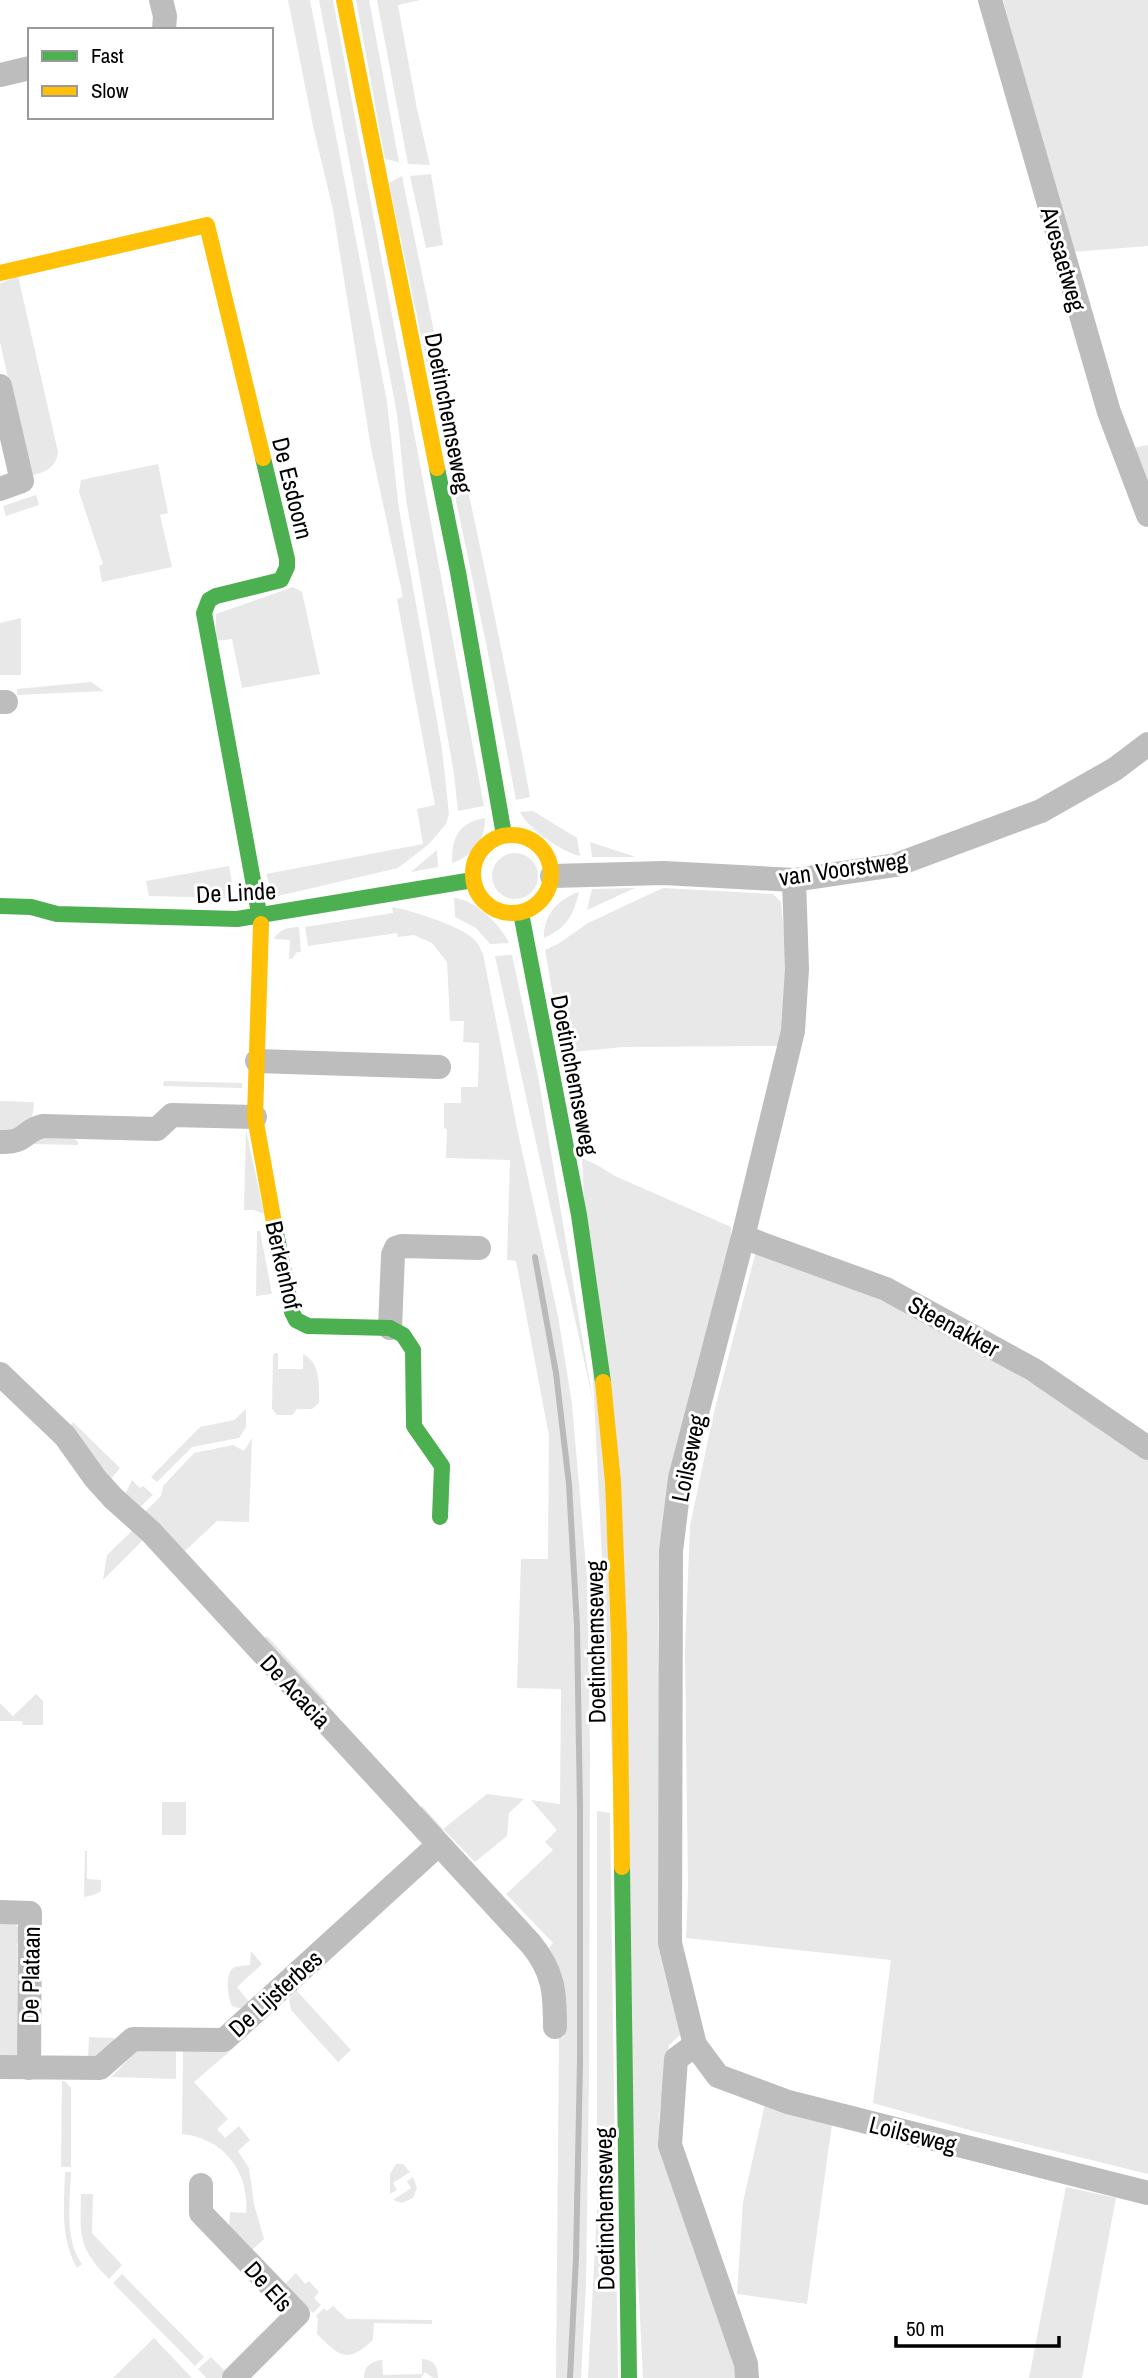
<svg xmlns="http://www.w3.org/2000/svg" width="1148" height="2378" viewBox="0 0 1148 2378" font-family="'Archivo Narrow',sans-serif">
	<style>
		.green { fill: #e8e8e8 }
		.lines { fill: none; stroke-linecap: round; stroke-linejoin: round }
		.stream { stroke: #bababa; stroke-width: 6 }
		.street { stroke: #bdbdbd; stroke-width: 24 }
		.fast { stroke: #4caf50; stroke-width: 16 }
		.slow { stroke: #ffc107; stroke-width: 16 }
		.labels { text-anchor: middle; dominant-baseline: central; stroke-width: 6; stroke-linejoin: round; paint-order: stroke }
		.street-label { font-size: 24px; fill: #000; stroke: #fff }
	</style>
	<rect width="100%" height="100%" fill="#fff"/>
	<path class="green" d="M288 0H310L387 402 399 509 442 749 449 814 446 824 429 844 398 868 278 896 273 894 266 874 423 844 417 809 435 805 397 599 403 597 371 448 333 210 313 126Z
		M319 0H333L484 806 458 811 454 774 406 499 397 414Z
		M356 0H369L399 162 385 159Z
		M377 0H420L398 5 417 109 430 165 408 164Z
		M1003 0H1148V246L1072 252Z
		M431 174 443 245 426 248 410 176Z
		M402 176C443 383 492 589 530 797L516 800 486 643 389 183Z
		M18 276 58 452C56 469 44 472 30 476L0 342V284Z
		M1148 445V489L1132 448Z
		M158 464 168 513 160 515 172 567 102 582 99 566 103 564 79 492 81 480Z
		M36 495 39 505 6 516 3 506Z
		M293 587 302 592 320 674 242 688 232 639 216 641V614Z
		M21 618V675H0V623Z
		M91 682 104 691 17 695V689Z
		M533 811 577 838 580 856C563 853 526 827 520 812Z
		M485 818C486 839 472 857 452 863 452 837 458 823 485 818Z
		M590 842 636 857H592Z
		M437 850 438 867 411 872Z
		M492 876a23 23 0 1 1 46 0a23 23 0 1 1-46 0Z
		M229 866 234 892 226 898 149 896 146 881Z
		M635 888 587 910 592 889Z
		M663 888 773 894 781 902 789 985 779 1046 623 1047 563 1053 545 950 558 944 588 923Z
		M579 892C573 917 567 927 544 938 543 915 558 899 579 892Z
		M454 898C474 899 501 925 509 943L490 944 476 928 455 917Z
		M392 907C410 910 456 925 470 936 477 941 480 947 483 954L517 1128 558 1316 572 1404 587 1578 590 1750 589 2081 586 2284 581 2378H556L559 2038 564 2037C564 2004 568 1978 549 1948L553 1943 506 1894 553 1850 545 1842 557 1830 531 1800 560 1804 561 1689 517 1688 521 1559H548L549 1436 516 1261 507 1260 510 1160 446 1158 447 1129 444 1128V1103H461V1087H478L479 1043 463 1042 464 1021H450L447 962 432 943 414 935 398 937 397 933 308 946 305 927 393 913Z
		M299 927 301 952H297L292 959H289L290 940 274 939C280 928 288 928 299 927Z
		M512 955 538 1076 593 1401 495 956Z
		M164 1081 242 1083V1088L163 1086Z
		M0 1101 34 1102C33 1129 24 1128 0 1134Z
		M246 1130 264 1214 254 1210H244Z
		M70 1134 78 1142V1145L31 1144 32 1140Z
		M582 1158 597 1165 615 1176 731 1227V1237L660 1571 658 1625 665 1892 680 2035 669 2045 659 2117 662 2141 712 2282 737 2378H643Z
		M257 1231H260L272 1294 256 1296Z
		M756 1251 778 1256 925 1319 1050 1394 1148 1459V2174L973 2131 873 2103 891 1960 686 1938 688 1888 685 1649 690 1526 713 1416Z
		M275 1353H278V1369H303V1354C321 1363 319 1385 319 1403L312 1409H297L292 1415H277L272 1409 273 1355Z
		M246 1409V1427L239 1438 192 1447 157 1482 151 1477 200 1427 234 1420Z
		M73 1422 120 1468 111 1479 69 1427Z
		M252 1438 249 1522 217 1521 185 1551 144 1513 161 1496 163 1486 194 1453 233 1445 244 1451Z
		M132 1480 140 1488 143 1486 153 1495 139 1508 125 1494Z
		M134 1529 143 1540 103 1580 107 1555Z
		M267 1636 328 1703H322L263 1639Z
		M36 1694 43 1701V1725H23L22 1721H0V1703L13 1716Z
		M487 1794 524 1799 509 1813 507 1836 475 1862 443 1829 439 1833 418 1810 422 1806 443 1829Z
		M162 1802H186V1835H162Z
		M597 1811 610 1813 618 2378H588L597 2212Z
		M85 1851H87V1879L101 1880V1891L94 1895 84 1897Z
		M0 1922C14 1924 20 1923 24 1938L17 1944V2023L23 2028 19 2054 15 2057 0 2059Z
		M251 1951 262 1964 237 1987 250 2003C243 2009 240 2009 232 2006 228 1998 225 1976 232 1969 236 1965 245 1966 250 1965Z
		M296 1990 351 2050 338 2062 291 2010 289 1999Z
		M89 2037 114 2038V2045L101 2058 88 2060Z
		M138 2050H176V2079L111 2077Z
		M183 2051H230L194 2082 228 2119 217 2129 225 2138 239 2126 250 2140 238 2151 249 2168 254 2204 264 2239 252 2250 229 2227 230 2212 246 2213C250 2172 223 2138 182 2134Z
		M62 2081H65L71 2088V2167H61Z
		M765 2104 832 2124 807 2304 737 2294 743 2202Z
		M396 2164H403L410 2172 393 2183 397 2190 390 2194V2174Z
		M65 2172H71C70 2202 64 2239 82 2264L77 2268C60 2238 64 2206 65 2172Z
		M413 2177 417 2188 413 2198 402 2203 393 2200 411 2188 407 2181Z
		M1066 2187 1116 2198 1082 2378H1029Z
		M81 2194H93L92 2233 122 2265 109 2279C78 2248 80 2236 81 2194Z
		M296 2273 305 2284 309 2281 319 2292 314 2298 321 2305 313 2313 285 2284Z
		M122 2274 204 2357 195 2366 113 2283Z
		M333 2306 347 2319 432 2320V2324L374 2323 373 2340C347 2364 340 2357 317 2334L318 2319 316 2316 324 2308 327 2311Z
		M154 2338 192 2378H113Z
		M211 2357 227 2373 221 2378H206L198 2369Z
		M422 2359C434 2360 438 2366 438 2378H433L425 2372 421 2378H364C364 2366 371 2361 382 2360L383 2375 422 2374Z"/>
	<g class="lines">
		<path class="stream" d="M535 1257 556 1373 569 1484 577 1626 580 1808V2062L576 2258 570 2378"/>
		<path class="street" d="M161 0 165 16 164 30
			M990 0 1109 412 1148 515
			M0 75 30 68
			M0 386 22 481 0 489
			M0 702H6
			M552 876 664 873 794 880 896 865 1041 811 1115 769 1148 744
			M794 880 797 969 793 1031 743 1237 680 1478 671 1551 670 1943 695 2045 718 2076 788 2102 1148 2193
			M257 1061 439 1067
			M0 1142C28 1143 23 1130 43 1126L157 1129 172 1115 255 1117
			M743 1237 886 1289 1034 1370 1148 1448
			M390 1328 393 1255 396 1248 402 1246 479 1248
			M0 1374 65 1436 95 1478 113 1498 151 1532 531 1944C554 1972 555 1993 555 2027
			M0 1912 30 1913 29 2068
			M695 2045 676 2059 670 2145 746 2364 747 2378
			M0 2067 100 2068 133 2039 224 2040 438 1845
			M201 2185V2213L298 2314 234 2378"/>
		<path class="fast" d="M437 468 458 572 504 835
			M0 906 31 907 57 914 237 919 473 880
			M521 913 579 1215 603 1382
			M261 924 204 613 209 600 216 596 281 580 287 567V559L263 458
			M274 1223 292 1312 296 1320 308 1326 390 1328 403 1335 413 1350 414 1426 442 1466 440 1517
			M622 1867 629 2378"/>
		<path class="slow" d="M344 0 437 468
			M0 273 207 225 263 458
			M473 874a39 39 0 1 1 78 0a39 39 0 1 1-78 0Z
			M261 924 255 1117 274 1223
			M603 1382 613 1482 619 1636 622 1867"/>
	</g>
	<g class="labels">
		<g class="street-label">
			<text transform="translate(1064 259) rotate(74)">Avesaetweg</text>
			<text transform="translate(449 413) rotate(79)">Doetinchemseweg</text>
			<text transform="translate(293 488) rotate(76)">De Esdoorn</text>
			<text transform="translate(843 868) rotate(-8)">van Voorstweg</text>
			<text transform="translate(236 892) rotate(-3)">De Linde</text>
			<text transform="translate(575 1075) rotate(79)">Doetinchemseweg</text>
			<text transform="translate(284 1265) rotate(77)">Berkenhof</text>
			<text transform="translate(954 1326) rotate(29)">Steenakker</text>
			<text transform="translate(688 1458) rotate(-78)">Loilseweg</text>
			<text transform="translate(595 1642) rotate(-91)">Doetinchemseweg</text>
			<text transform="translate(296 1691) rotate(47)">De Acacia</text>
			<text transform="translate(30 1975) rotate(-89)">De Plataan</text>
			<text transform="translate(275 1993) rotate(-42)">De Lijsterbes</text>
			<text transform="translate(913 2134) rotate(14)">Loilseweg</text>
			<text transform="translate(604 2209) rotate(-91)">Doetinchemseweg</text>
			<text transform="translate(269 2286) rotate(48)">De Els</text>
		</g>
	</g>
	<rect x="28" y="28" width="245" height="91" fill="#ffffff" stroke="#999999" stroke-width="2"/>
	<rect x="42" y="51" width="35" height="10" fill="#4caf50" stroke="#999999" stroke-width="2"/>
	<text x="91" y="63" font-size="21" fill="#000000">Fast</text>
	<rect x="42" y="86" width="35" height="10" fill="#ffc107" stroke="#999999" stroke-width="2"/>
	<text x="91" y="98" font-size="21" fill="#000000">Slow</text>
	<path d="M896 2336v10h163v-10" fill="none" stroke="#000000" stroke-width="3.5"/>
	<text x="906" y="2336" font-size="21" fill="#000000" stroke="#ffffff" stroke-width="5" paint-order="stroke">50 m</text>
</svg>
